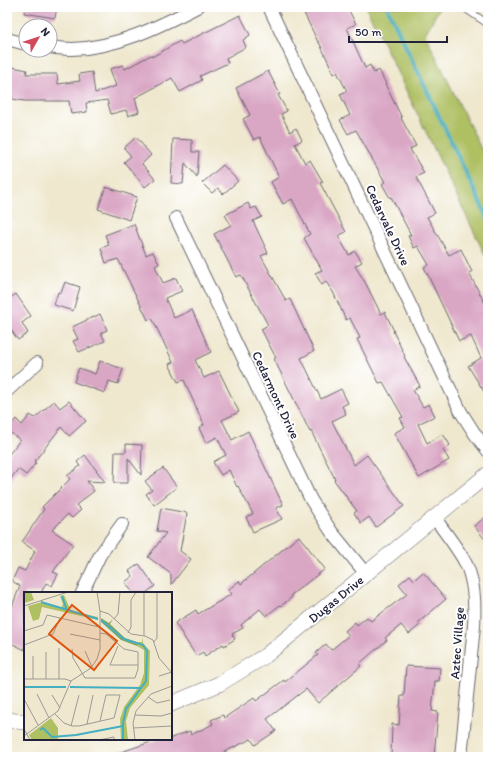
<svg xmlns="http://www.w3.org/2000/svg" width="495" height="764" viewBox="0 0 495 764" font-family="Itim,sans-serif">
	<style>
		.green { fill: #afc063; stroke: #68714f }
		.lines { fill: none; stroke-linecap: round; stroke-linejoin: round }
		.stream { stroke: #44aec2; stroke-width: 4 }
		.building { fill: #d9a6c4 }
		.service-casing { stroke: #6a676f; stroke-width: 8 }
		.minor-casing { stroke: #6a676f; stroke-width: 14 }
		.tertiary-casing { stroke: #6a676f; stroke-width: 16 }
		.service { stroke: #fff; stroke-width: 6 }
		.minor { stroke: #fff; stroke-width: 12 }
		.tertiary { stroke: #fff; stroke-width: 15 }
		.labels { text-anchor: middle; dominant-baseline: central; stroke-width: 4; stroke-linejoin: round; paint-order: stroke }
		.street-label { font-size: 13px; fill: #22223b; stroke: #fff }
		.inset-river { fill: none; stroke: #44aec2; stroke-width: 2 }
		.inset-road { fill: none; stroke: #9d9994; stroke-width: 1 }
		.view { fill: #de560e; fill-opacity: 0.15; stroke: #de560e; stroke-width: 2 }
		.inset-edge { fill: none; stroke: #22223b; stroke-width: 2 }
	</style>
	<rect width="100%" height="100%" fill="#fff"/>
	<filter id="ink" filterUnits="userSpaceOnUse"><feTurbulence type="fractalNoise" baseFrequency=".025" numOctaves="2"/><feDisplacementMap in="SourceGraphic" scale="8" xChannelSelector="R" yChannelSelector="G"/><feConvolveMatrix kernelMatrix="1 2 1 2 8 2 1 2 1" color-interpolation-filters="sRGB"/></filter>
	<filter id="wash" filterUnits="userSpaceOnUse"><feTurbulence type="fractalNoise" baseFrequency=".012" numOctaves="4" result="noise"/><feDisplacementMap in="SourceGraphic" scale="16" xChannelSelector="R" yChannelSelector="G"/><feGaussianBlur stdDeviation="0.9" result="paint"/><feColorMatrix in="noise" values="0 0 0 0 0 0 0 0 0 0 0 0 0 0 0 0 0 1.4 0 .05"/><feComposite in="paint" operator="in"/></filter>
	<g filter="url(#wash)">
		<rect width="100%" height="100%" fill="#efe8cf"/>
		<path class="green" d="M366 7H440L425 34 488 163V261Z"/>
		<g class="lines">
			<path class="stream" d="M387 7 488 219"/>
		</g>
		<g id="blocks">
			<path class="building" d="M25 7H57L55 18 24 13Z
				M301 7H347L356 24 347 28 365 68 370 65 374 73 379 70 386 84H385L402 118H401L416 146 410 149 424 173 416 177 435 213 427 217 449 255 461 249 472 272 469 273 488 309V398L468 366 481 358 471 336 459 341 424 267 429 265 418 246 414 248 408 236 411 235 391 197 390 198 382 184 385 182 356 130 348 134 340 120 350 115 340 94 347 91 337 72 334 74 319 42H318Z
				M240 15 250 35 243 40 246 47 226 58 228 63 200 76 202 80 180 92 172 78 135 98 139 112 128 116 126 110 111 114 107 100 86 103 87 112 71 114 69 101H24L7 98V85L9 86 13 67 27 70 26 74H57L58 84 80 81 79 74 92 72 95 93 116 86 110 69 123 65 125 69 151 55 152 57 180 41 182 44Z
				M268 71 280 94 278 95 287 111 281 114 290 132 296 128 302 140 295 144 305 163 310 160 323 182 320 183 346 232 338 236 349 255 355 251 362 262 355 266 366 284 381 314 385 312 394 331H393L405 356 404 357 420 386 413 390 423 407 429 404 435 416 418 424 427 443 443 434 450 445 443 450 449 460 419 478 394 433 405 427 400 418 403 417 383 382 379 383 357 339 360 338 350 318 346 320 333 292 326 282 322 285 315 273 322 270 304 238 310 234 292 199 283 204 271 182 279 177 260 137 254 140 243 119 250 115 236 88Z
				M136 137 151 155 142 164 155 179 145 187 124 162 131 156 124 148Z
				M173 139 192 140V152H199L197 177 185 163 183 184 171 183Z
				M223 165 238 181 223 194 218 188 212 193 202 183Z
				M106 187 137 197 129 220 98 209Z
				M248 203 251 209 256 207 262 217 253 221 268 253 261 256 286 301 290 299 314 351 301 358 321 399 341 389 348 403 342 406 346 414 332 421 354 465 367 455 404 506 376 527 369 517 361 523 354 513 357 511 334 480 335 479 311 431 310 432 274 359 276 358 261 329 268 325 241 275 236 277 214 234 231 225 225 215Z
				M134 224 146 255 153 252 159 264 155 266 163 283 176 278 182 291 165 298 174 318 192 310 211 352 195 360 204 378 219 371 239 412 222 420 232 440 248 431 283 505 276 508 282 519 253 532 246 517 253 514 238 486 237 487 229 470 221 475 213 462 226 455 217 437 206 443 199 428 204 425 184 380 178 382 169 364 173 362 152 318 148 320 118 259 106 263 101 248 109 245 105 235Z
				M65 282 80 287 73 311 54 305 58 292 61 293Z
				M16 294 31 316 22 323 28 333 18 340 7 324V300Z
				M100 314 107 330 101 333 105 341 79 352 73 341 78 339 72 327Z
				M100 361 123 369 118 384 109 381 105 393 74 382 79 368 95 374Z
				M54 401 60 408 69 401 86 421 69 436 61 427 34 462 36 463 26 475 18 469 7 484V457L20 440 7 430 16 419 22 425 30 415 35 418Z
				M126 444 142 445 141 475 128 458V483H114L115 452H126Z
				M85 455 105 482 87 481 94 491 76 505 81 510 72 518 68 514 52 530 73 544 53 572 58 574 52 586 46 583 41 593H25V650L7 641V607L11 609 20 586 12 581 18 568 25 571 35 551 22 542 44 509 42 507 70 479 67 476 80 466 77 462Z
				M163 468 177 487 154 505 146 494 152 490 145 481Z
				M161 508 187 513 180 551 191 559 171 585V574L148 557 166 533 157 531Z
				M488 515V543L474 526Z
				M299 536 325 569 291 595 292 597 281 606 280 605 266 616 260 609 241 625 243 628 232 634 235 639 224 646 223 644 205 656 203 652 196 656 175 623 196 610 198 614 232 594 228 590 239 581 241 584Z
				M139 564 155 586 146 593H133L125 582 133 576 129 571Z
				M423 572 446 599 418 623 420 625 409 634 401 625 385 638 387 640 359 664 361 666 318 703 306 689 267 719 276 731 255 745 251 739 214 757H112V755L160 739H171V738L190 731 191 735 213 724 211 720 223 715 224 718 254 698 256 701 284 680 285 682 318 655 316 653 326 644 331 650 349 635 345 631 355 622 357 625 367 617 371 621 407 594 399 584 410 575 414 580Z
				M406 666 440 668 439 681H435L432 711 438 712 434 757H391L392 724 399 725 401 696H404Z"/>
		</g>
	</g>
	<g filter="url(#ink)">
		<use href="#blocks" fill-opacity="0" stroke="#6a676f" stroke-width="1"/>
		<g class="lines">
			<defs>
				<path id="service" d="M463 7 488 24"/>
				<path id="minor" d="M269 7 461 412 475 434 488 451
					M7 39 26 44
					M50 47C57 48 64 49 72 49 116 48 158 27 197 7
					M176 218 311 500 331 531 366 574
					M7 391 37 363
					M435 518C445 533 458 548 466 564 475 583 475 606 474 626L461 757
					M82 593 100 555 122 524"/>
				<path id="tertiary" d="M171 704 219 684 265 656 488 474
					M7 720 25 722"/>
			</defs>
			<use href="#service" class="service-casing"/>
			<use href="#minor" class="minor-casing"/>
			<use href="#tertiary" class="tertiary-casing"/>
			<use href="#service" class="service"/>
			<use href="#minor" class="minor"/>
			<use href="#tertiary" class="tertiary"/>
		</g>
	</g>
	<g class="labels">
		<g class="street-label">
			<text transform="translate(388 225) rotate(65)">Cedarvale Drive</text>
			<text transform="translate(276 395) rotate(65)">Cedarmont Drive</text>
			<text transform="translate(336 599) rotate(-39)">Dugas Drive</text>
			<text transform="translate(457 643) rotate(-86)">Aztec Village</text>
		</g>
	</g>
	<g transform="translate(24 592)">
		<rect width="148" height="148" fill="#efe8cf"/>
		<path d="M0 0H7L10 8 0 11ZM40 3 47 19 74 25V28L18 15 15 27 9 29 4 14 18 10 37 16 39 12 36 4ZM119 45V51L126 59 125 93 106 116 102 129 104 148H97L96 127 100 115 116 93 120 81V58L113 54V50H118ZM27 126 34 136V148H8L5 143Z" fill="#afc063"/>
		<path d="M77 26 85 31 89 27 86 32 101 46 113 50V54L97 48 77 30Z" fill="#8ba659"/>
		<path class="inset-river" d="M38 4 43 19M17 10 74 27M77 28 100 47 119 53 123 59 122 89 102 117 99 131V148M0 95H42M46 95 117 96M16 138 19 136 28 145 52 143 99 134"/>
		<path class="inset-road" d="M120 0V44M0 14 44 0M76 19 85 22 107 42 121 44 129 48 135 66 148 81M148 20V56M90 27 94 22 96 0M0 39 19 33 23 23 75 35M104 41 107 35V8L112 0M46 42 76 48M130 50 133 46V0M0 53 29 42 36 26M94 54 86 73H114M48 57 49 66 61 86H111L114 77V60L100 57 82 42 76 41M61 59 68 75M22 60V87M9 64V87M135 84 148 80M0 87H41L47 89M35 87V56M13 102 25 126M28 103 36 116M124 105 133 111 146 108M0 107 14 133M31 122 40 131 48 134H55L90 126 96 103H82L76 129M111 123 137 124 148 121M63 132 69 103M47 134 55 103M109 136 148 134M0 137 6 148M0 144 34 119 47 89 67 76 73 67 76 57V19L73 0M75 148 90 145V148M111 148 109 131 112 119 127 102 148 94"/>
		<path class="view" d="M48 13 93 49 70 78 25 42Z"/>
		<rect width="148" height="148" class="inset-edge"/>
	</g>
	<rect width="495" height="764" fill="none" stroke="#fff" stroke-width="24"/>
	<g transform="translate(38 38) rotate(51)"><circle r="19" fill="#ffffff" stroke="#a7a7b1"/>
	<path d="M0-3L7 15L0 10L-7 15Z" fill="#d1495b"/>
	<text y="-6" font-size="11" font-weight="bold" text-anchor="middle" fill="#22223b">N</text>
	</g>
	<path d="M349 36v6h98v-6" fill="none" stroke="#22223b" stroke-width="2"/>
	<text x="355" y="36" font-size="12" fill="#22223b" stroke="#ffffff" stroke-width="3" paint-order="stroke">50 m</text>
</svg>
